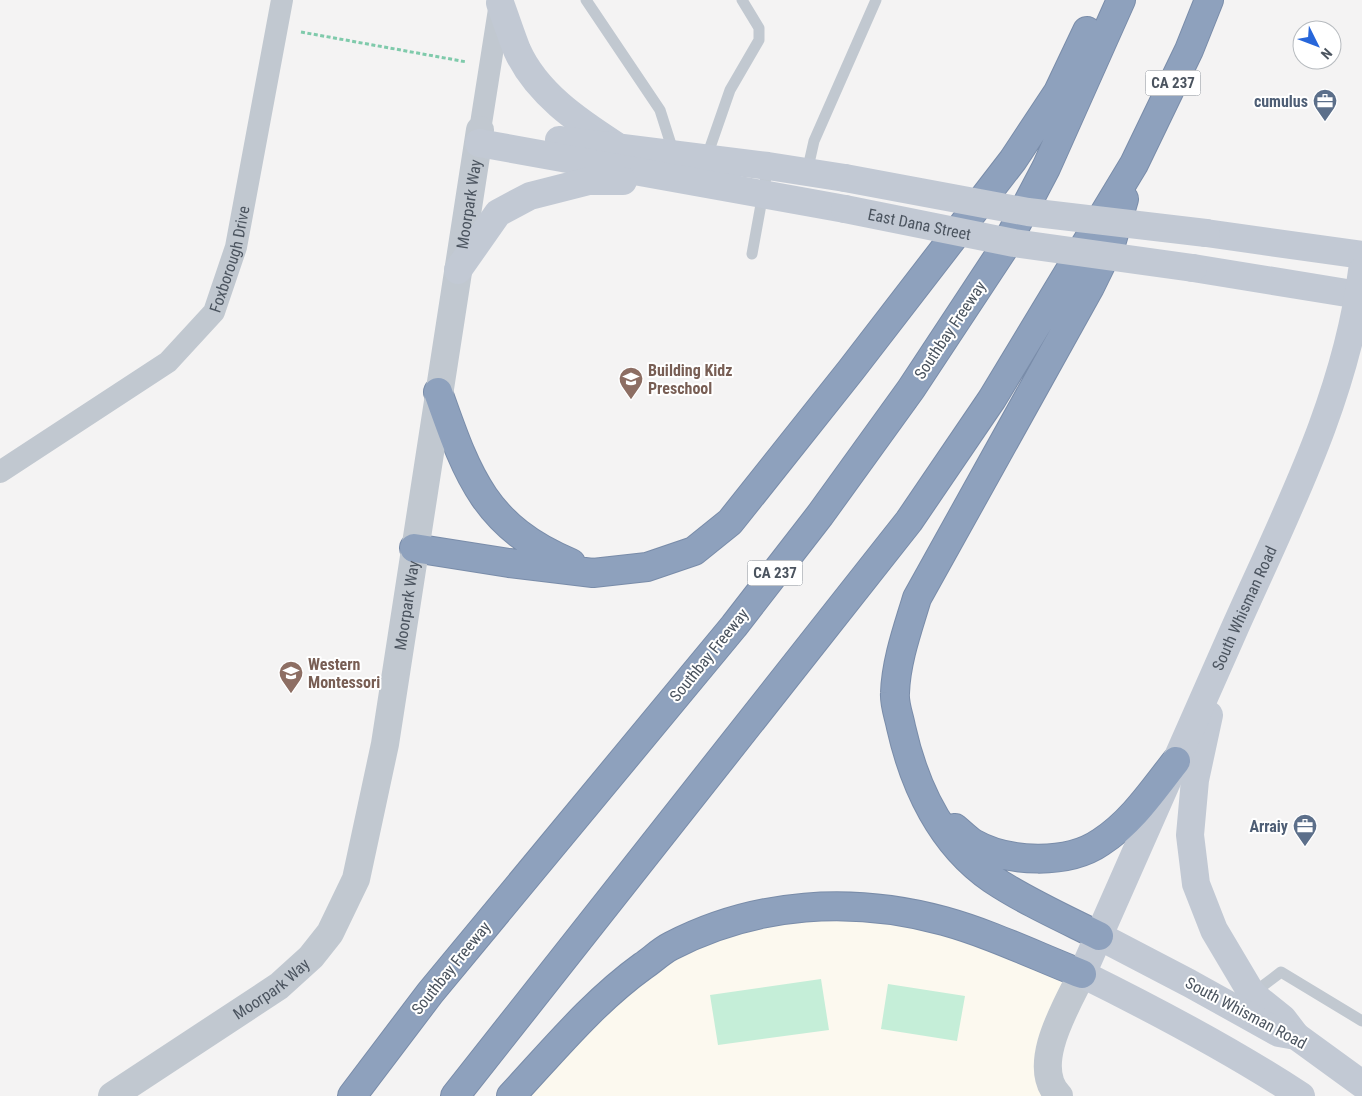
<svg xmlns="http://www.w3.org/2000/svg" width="1362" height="1096" viewBox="0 0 1362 1096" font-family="'Roboto Condensed',sans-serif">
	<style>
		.commercial { fill: #fcf9ef }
		.green { fill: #c5eed8 }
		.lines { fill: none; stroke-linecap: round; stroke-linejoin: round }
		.motorway-casing { stroke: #798ca9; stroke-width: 30 }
		.path { stroke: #7fcaab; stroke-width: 3; stroke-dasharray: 4 2.5; stroke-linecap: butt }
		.service { stroke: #c1c8d0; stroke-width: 11 }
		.minor { stroke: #c1c8d0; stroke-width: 22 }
		.tertiary { stroke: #c1c8d0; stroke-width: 28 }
		.secondary { stroke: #c2c9d4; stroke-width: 28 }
		.motorway { stroke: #8ea1bd; stroke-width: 28 }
		.secondary-bridge { stroke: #c2c9d4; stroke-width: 28 }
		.labels { text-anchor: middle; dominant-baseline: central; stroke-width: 4; stroke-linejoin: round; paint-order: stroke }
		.shield { fill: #fff; stroke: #81878f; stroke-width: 1 }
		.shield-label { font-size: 15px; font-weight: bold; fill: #4b545f }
		.service-label { font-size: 16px; font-weight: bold; fill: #4e5e75; stroke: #fff; text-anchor: end }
		.street-label { font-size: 16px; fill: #4b545f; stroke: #fff }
		.education-label { font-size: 16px; font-weight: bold; fill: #785e54; stroke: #fff; text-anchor: start }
	</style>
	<rect width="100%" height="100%" fill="#f4f3f3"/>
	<path class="commercial" d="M850 905 1082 974 1065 1010 1059 1096H511L670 947Z"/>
	<path class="green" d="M821 979 829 1030 718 1045 710 995Z
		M888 984 965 996 957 1041 881 1029Z"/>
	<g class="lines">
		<defs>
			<path id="motorway" d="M438 392C467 474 484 527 571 563
				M414 548 509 563 593 573 647 567 694 551 730 522 851 370 1013 160 1058 92 1087 31
				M955 828C961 833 967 839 973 843 1008 863 1068 865 1101 842 1132 822 1153 790 1176 761
				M1099 936C1063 918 1025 901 992 879 941 844 914 785 901 727 899 716 894 704 895 693 896 661 908 628 917 598L1090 287 1111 244 1124 199
				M352 1096 430 993 734 626 820 515 911 389 1004 248 1046 168 1121 0
				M455 1096 909 521 992 399 1134 164 1189 50 1209 0
				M511 1096C553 1051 593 1002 643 966 652 960 661 951 671 946 756 902 852 896 944 921 991 934 1036 956 1082 974"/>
		</defs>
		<use href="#motorway" class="motorway-casing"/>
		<path class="path" d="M301 32 467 62"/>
		<path class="service" d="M586 0 660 110 674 154
			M706 159 730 90 759 40V28L742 0
			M807 172 814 141 876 0
			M752 254 768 166
			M1252 994 1281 972 1362 1021"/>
		<g class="minor">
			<path d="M480 130 500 3"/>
			<path id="s1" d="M0 472 168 362 214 312 236 247 282 0"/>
		</g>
		<g class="tertiary">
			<path id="s2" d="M112 1096 279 986 311 957 330 933 356 879 385 744 480 130"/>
			<path d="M1059 1096C1029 1066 1067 1005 1082 974"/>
		</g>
		<g class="secondary">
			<path d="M500 3C506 19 511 35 517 50 536 93 578 121 615 145"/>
			<path d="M559 140 768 166 845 178"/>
			<path d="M479 143 845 209"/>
			<path d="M1206 233 1362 255"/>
			<path d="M1193 268 1359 295"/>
			<path d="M458 270 498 213 530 196 589 181H623"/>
			<path d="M1209 715 1195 780 1190 835 1196 884 1214 930 1252 994 1283 1019 1296 1036"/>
			<path d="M1099 936 1189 983 1279 1033 1296 1036 1362 1084"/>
			<path id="s3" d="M1301 1096C1231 1050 1157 1011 1082 974 1133 860 1182 746 1233 632 1285 515 1346 399 1362 271"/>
		</g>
		<use href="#motorway" class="motorway"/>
		<g class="secondary-bridge">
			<path d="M845 178 1028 212 1206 233"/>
			<path id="s4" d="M845 209 1014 243 1193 268"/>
		</g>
	</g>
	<defs>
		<symbol id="office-pin" viewBox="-11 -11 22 30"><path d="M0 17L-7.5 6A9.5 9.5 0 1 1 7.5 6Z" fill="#5c6f8a" stroke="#fff"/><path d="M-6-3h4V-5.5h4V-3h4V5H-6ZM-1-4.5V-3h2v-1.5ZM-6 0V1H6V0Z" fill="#fff"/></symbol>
		<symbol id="school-pin" viewBox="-11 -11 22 30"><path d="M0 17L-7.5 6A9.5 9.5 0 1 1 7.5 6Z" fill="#8d6e63" stroke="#fff"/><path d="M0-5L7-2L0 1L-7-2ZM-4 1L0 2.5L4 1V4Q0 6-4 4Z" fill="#fff"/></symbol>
	</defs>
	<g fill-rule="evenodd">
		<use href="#office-pin" x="1311" y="87" width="28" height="38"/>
		<use href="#school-pin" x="617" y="365" width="28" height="38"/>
		<use href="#school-pin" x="277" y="659" width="28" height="38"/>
		<use href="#office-pin" x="1291" y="812" width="28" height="38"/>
	</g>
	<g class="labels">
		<g class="shield">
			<rect x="1145.5" y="70.5" width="55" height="25" rx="4"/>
			<rect x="747.5" y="560.5" width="55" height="25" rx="4"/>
		</g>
		<g class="shield-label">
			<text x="1173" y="83">CA 237</text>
			<text x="775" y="573">CA 237</text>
		</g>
		<g class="service-label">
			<text x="1308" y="101">cumulus</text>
			<text x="1288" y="826">Arraiy</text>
		</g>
		<g class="street-label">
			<text stroke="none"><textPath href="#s2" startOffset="1018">Moorpark Way</textPath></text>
			<text stroke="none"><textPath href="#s4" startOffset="76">East Dana Street</textPath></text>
			<text stroke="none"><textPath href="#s1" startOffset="324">Foxborough Drive</textPath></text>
			<text transform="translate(950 330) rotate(-56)">Southbay Freeway</text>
			<text stroke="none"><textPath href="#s2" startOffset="612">Moorpark Way</textPath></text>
			<text stroke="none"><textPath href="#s3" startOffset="651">South Whisman Road</textPath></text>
			<text transform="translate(709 655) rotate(-51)">Southbay Freeway</text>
			<text transform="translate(451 968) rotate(-51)">Southbay Freeway</text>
			<text stroke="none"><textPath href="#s2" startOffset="192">Moorpark Way</textPath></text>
			<text transform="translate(1246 1013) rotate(28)">South Whisman Road</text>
		</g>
		<g class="education-label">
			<text x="648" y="370">Building Kidz<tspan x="648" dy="18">Preschool</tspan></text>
			<text x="308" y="664">Western<tspan x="308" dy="18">Montessori</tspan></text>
		</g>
	</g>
	<g transform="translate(1317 45) rotate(132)"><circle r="24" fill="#ffffff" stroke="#b7bbbf"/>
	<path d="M0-4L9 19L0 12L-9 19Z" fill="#2766da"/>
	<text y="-8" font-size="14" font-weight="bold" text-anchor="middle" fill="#4b545f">N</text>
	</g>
</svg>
